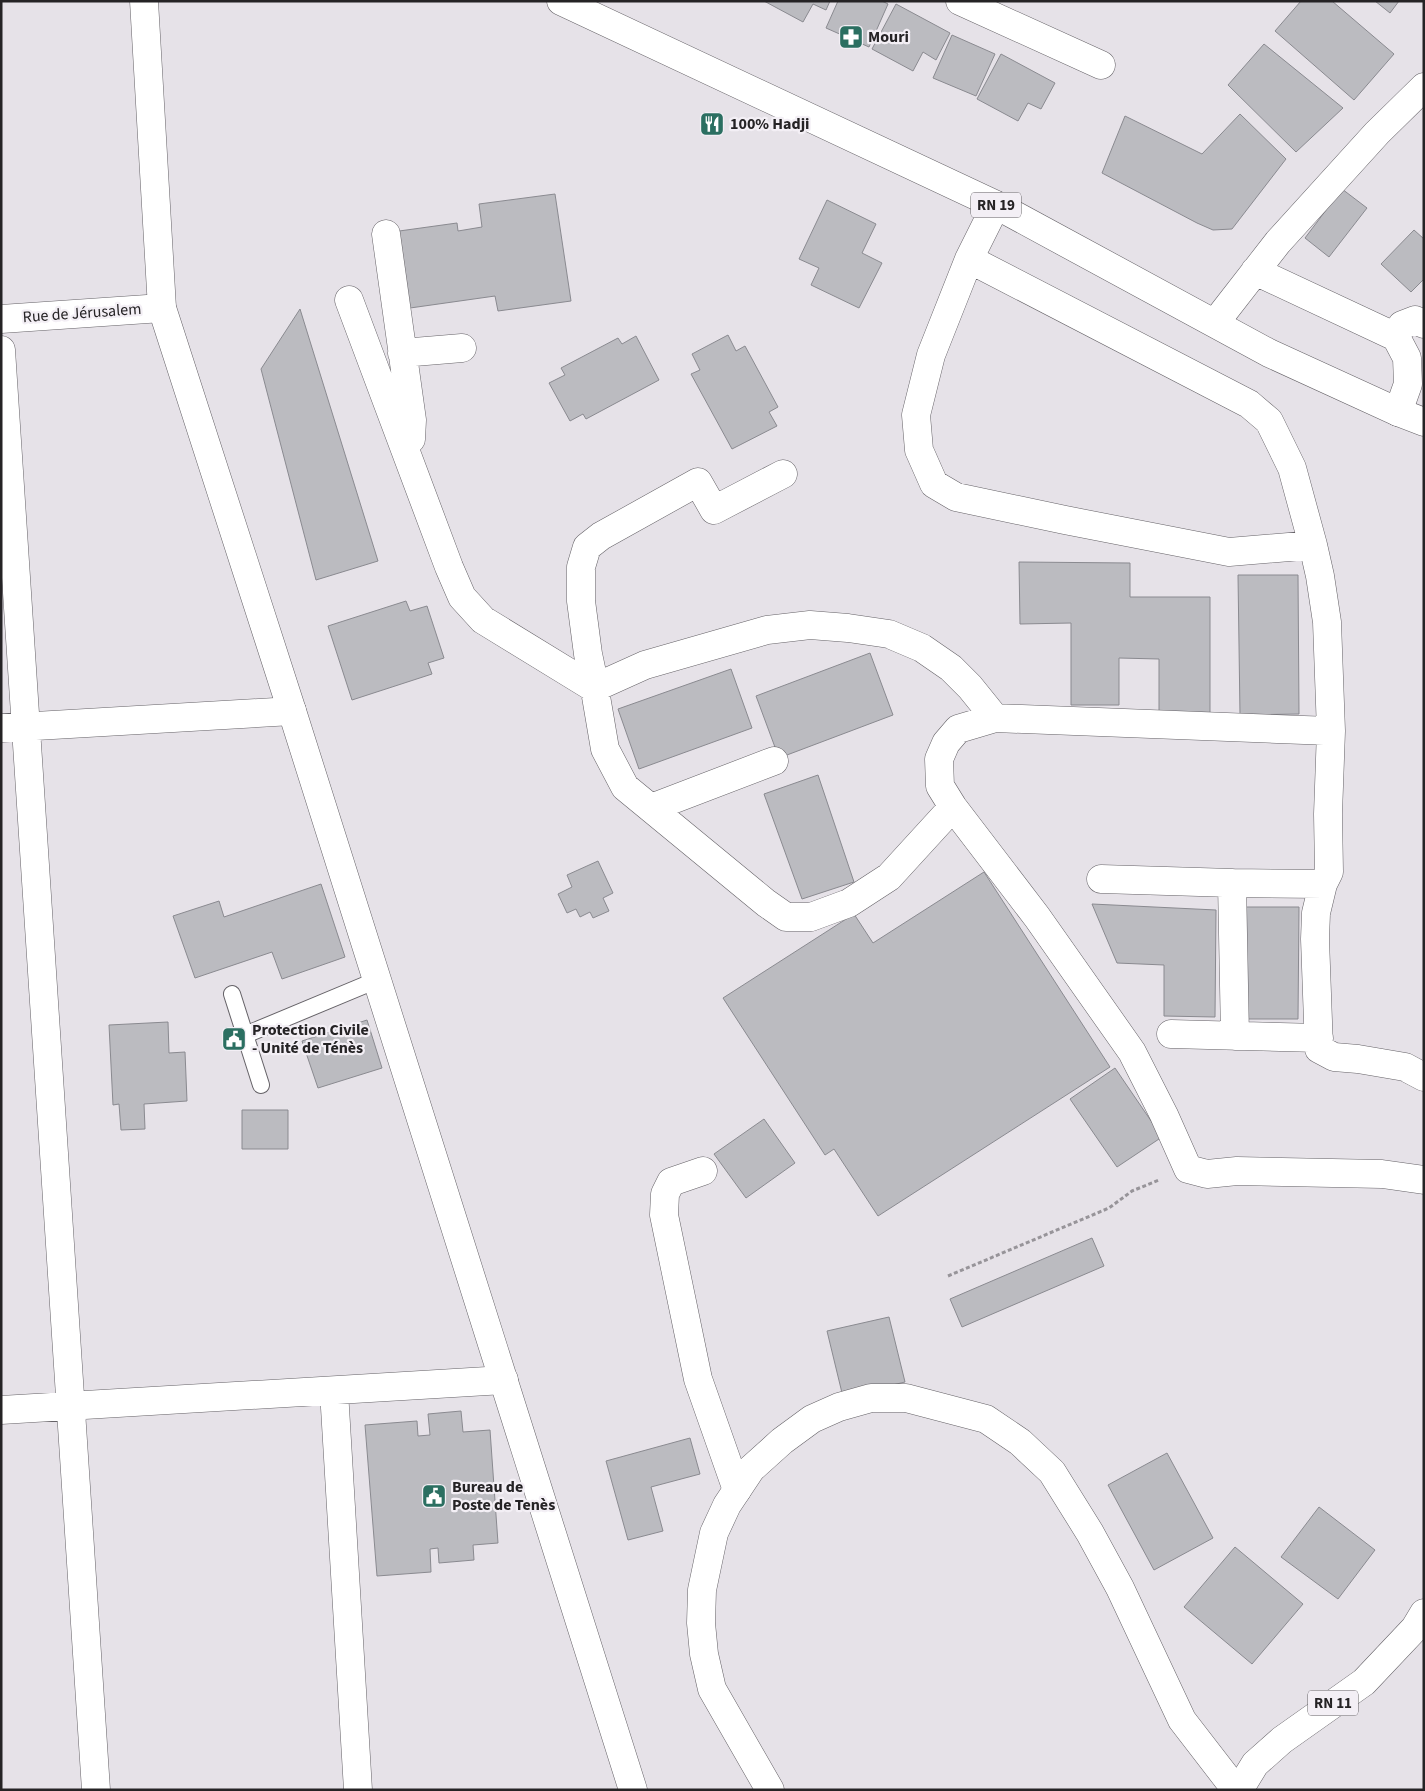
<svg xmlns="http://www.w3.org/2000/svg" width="1425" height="1791" viewBox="0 0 1425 1791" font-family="'Source Sans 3',sans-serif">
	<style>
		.building { fill: #bbbbc0; stroke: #8a8a90 }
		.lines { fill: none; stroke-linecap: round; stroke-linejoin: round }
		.lane-casing { stroke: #656267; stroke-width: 18 }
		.street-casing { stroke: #656267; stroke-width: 29 }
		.secondary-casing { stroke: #656267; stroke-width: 29 }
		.primary-casing { stroke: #656267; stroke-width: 29 }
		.path { stroke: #979499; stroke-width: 3; stroke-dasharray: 4 2.5; stroke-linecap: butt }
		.lane { stroke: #fff; stroke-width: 16 }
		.street { stroke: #fff; stroke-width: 28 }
		.secondary { stroke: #fff; stroke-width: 28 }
		.primary { stroke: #fff; stroke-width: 28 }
		.labels { text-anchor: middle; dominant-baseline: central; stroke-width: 4.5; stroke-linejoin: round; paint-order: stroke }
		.shield { fill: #f3eff5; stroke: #636063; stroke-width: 1 }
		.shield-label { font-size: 15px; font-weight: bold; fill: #252325 }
		.poi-label { font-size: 16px; font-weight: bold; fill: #252325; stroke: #f3eff5; text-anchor: start }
		.street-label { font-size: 16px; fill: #252325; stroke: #f3eff5 }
	</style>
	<rect width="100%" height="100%" fill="#e6e2e8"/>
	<path class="building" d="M764 1H830L826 10 813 4 803 22Z
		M838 1H882L888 4 869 47 826 28Z
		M1301 1H1332L1394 54 1354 100 1275 31Z
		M1375 1H1399L1390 13Z
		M896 4 950 33 936 60 923 52 913 71 872 49Z
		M952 35 995 54 976 96 933 78Z
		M1264 44 1343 108 1296 152 1228 85Z
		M1001 54 1055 83 1041 109 1028 103 1018 121 977 99Z
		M1240 114 1286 159 1232 229 1213 230 1197 223 1102 173 1125 116 1202 154Z
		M1342 189 1367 208 1329 257 1305 238Z
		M555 194 571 301 498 311 495 296 403 309 392 232 457 223 458 231 482 227 479 204Z
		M827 200 876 224 862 253 882 263 859 308 811 285 819 268 799 259Z
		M1414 230 1424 239V279L1411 292 1381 264Z
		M300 309 378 561 316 580 261 369Z
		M728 335 736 351 745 346 778 407 769 412 777 426 732 449 691 374 700 370 692 354Z
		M636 336 659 380 586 419 583 414 570 421 549 383 565 375 561 368 618 338 622 344Z
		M1019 562 1130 563V597H1210V717H1159V659L1119 658V705H1071V623L1020 624Z
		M1238 575H1298L1299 714 1240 715Z
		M406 601 410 611 427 606 444 658 428 663 432 674 352 700 328 626Z
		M870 653 893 715 779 758 756 696Z
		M731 669 752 728 639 769 618 709Z
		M818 775 854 882 802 899 764 794Z
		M598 861 613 893 603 898 609 911 593 918 590 912 580 917 576 909 567 913 558 894 572 887 567 875Z
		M984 872 1110 1067 878 1216 834 1149 825 1155 723 998 854 914 873 943Z
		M321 884 345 957 282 979 272 952 195 978 173 916 219 901 224 917Z
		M1092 904 1216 910 1215 1017 1164 1016V965L1117 963Z
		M1243 907H1299L1298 1019H1242Z
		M367 1020 382 1068 318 1088 302 1041Z
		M168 1022 169 1053 185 1052 187 1101 144 1104 145 1129 121 1130 119 1104 113 1105 109 1025Z
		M1115 1068 1162 1137 1117 1167 1070 1099Z
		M242 1110H288V1149H242Z
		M764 1119 795 1163 746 1198 714 1154Z
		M1092 1238 1104 1266 962 1327 950 1299Z
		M889 1317 905 1382 843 1397 827 1331Z
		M461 1411 463 1432 490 1430 498 1543 473 1545 474 1560 439 1563 438 1548 430 1549 431 1572 377 1576 365 1425 417 1421 418 1436 430 1435 428 1414Z
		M690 1438 700 1474 651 1487 663 1531 628 1540 606 1461Z
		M1167 1453 1213 1538 1154 1570 1108 1485Z
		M1319 1507 1375 1550 1338 1599 1281 1557Z
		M1235 1547 1303 1604 1252 1664 1184 1607Z"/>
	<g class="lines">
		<defs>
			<path id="lane" d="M232 994 261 1085
				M245 1035 377 980"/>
			<path id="street" d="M960 1 1101 65
				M996 205 969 259 931 355 916 415 919 450 934 484 956 497 1065 520 1229 552 1313 545 1320 576 1327 622 1331 731 1328 814 1329 872 1323 884 1316 913 1315 939 1319 1049 1334 1057 1358 1059 1405 1067 1424 1077
				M386 234 412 420 411 439 404 445
				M969 259 1249 404 1269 421 1292 468 1313 545
				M1255 271 1396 337 1407 358 1408 384 1398 412
				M349 300 449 567 462 597 483 620 594 688 645 665 767 630 810 625 848 628 889 634 922 648 951 668 970 687 995 718
				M1 319 162 308
				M1215 323 1278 242 1377 133 1424 87
				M1396 337 1402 325 1415 320 1424 324
				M1 350 96 1790
				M402 353 462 348
				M783 474 714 510 698 482 601 536 587 547 581 567V601L588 654 592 673 605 749 625 787 766 903 786 917H811L849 903 889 877 953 807
				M1 728 292 711
				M1331 731 995 718 958 729 946 743 939 759 940 786 953 807 1037 917 1132 1052 1164 1115 1188 1169 1207 1174 1237 1171 1382 1174 1424 1180
				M651 808 774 761
				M1101 879 1232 883
				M1171 1034 1319 1038
				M1235 1036 1232 883 1323 884
				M703 1171 671 1182 665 1194 664 1215 698 1379 737 1490
				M334 1391 358 1790
				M1 1410 504 1380"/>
			<path id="secondary" d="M144 1 162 308 292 711 633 1790
				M770 1790 712 1689 704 1654 701 1623 702 1590 714 1533 727 1505 751 1469 782 1441 812 1419 839 1407 871 1398H906L986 1419 1020 1442 1052 1472 1090 1533 1120 1588 1182 1720 1236 1790"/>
			<path id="primary" d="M561 1 996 205 1269 353 1398 412 1424 422
				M1239 1790 1255 1764 1282 1740 1364 1682 1415 1628 1424 1613"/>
		</defs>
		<use href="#lane" class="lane-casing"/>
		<use href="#street" class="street-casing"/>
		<use href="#secondary" class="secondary-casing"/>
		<use href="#primary" class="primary-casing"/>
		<path class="path" d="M948 1276 1109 1208 1132 1191 1159 1180"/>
		<use href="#lane" class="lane"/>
		<use href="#street" class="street"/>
		<use href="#secondary" class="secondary"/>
		<use href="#primary" class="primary"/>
	</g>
	<defs>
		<symbol id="pharmacy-square" viewBox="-11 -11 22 22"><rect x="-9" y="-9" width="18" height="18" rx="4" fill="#2b6f61" stroke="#f3eff5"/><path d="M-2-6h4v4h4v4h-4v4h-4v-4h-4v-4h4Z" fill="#fff"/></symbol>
		<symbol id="restaurant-square" viewBox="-11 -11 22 22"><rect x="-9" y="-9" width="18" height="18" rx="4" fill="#2b6f61" stroke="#f3eff5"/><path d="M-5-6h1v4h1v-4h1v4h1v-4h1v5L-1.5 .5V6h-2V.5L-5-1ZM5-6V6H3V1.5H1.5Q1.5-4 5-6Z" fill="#fff"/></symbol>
		<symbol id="civic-square" viewBox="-11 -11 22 22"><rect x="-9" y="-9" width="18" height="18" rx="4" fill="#2b6f61" stroke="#f3eff5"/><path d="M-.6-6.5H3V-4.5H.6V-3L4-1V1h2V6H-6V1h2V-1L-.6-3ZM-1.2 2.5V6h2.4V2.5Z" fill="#fff"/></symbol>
	</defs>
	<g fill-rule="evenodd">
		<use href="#pharmacy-square" x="837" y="23" width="28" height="28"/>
		<use href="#restaurant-square" x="698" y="110" width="28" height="28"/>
		<use href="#civic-square" x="220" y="1025" width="28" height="28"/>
		<use href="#civic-square" x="420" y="1482" width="28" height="28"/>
	</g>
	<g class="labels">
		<g class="shield">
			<rect x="971" y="192.5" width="50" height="25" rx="4"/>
			<rect x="1308" y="1690.5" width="50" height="25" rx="4"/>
		</g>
		<g class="shield-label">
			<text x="996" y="205">RN 19</text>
			<text x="1333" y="1703">RN 11</text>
		</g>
		<g class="poi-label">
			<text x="868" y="37">Mouri</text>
			<text x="730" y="124">100% Hadji</text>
			<text x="252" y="1030">Protection Civile<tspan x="252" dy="18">- Unité de Ténès</tspan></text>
			<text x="452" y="1487">Bureau de<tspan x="452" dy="18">Poste de Tenès</tspan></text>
		</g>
		<g class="street-label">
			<text transform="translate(82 313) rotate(-4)">Rue de Jérusalem</text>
		</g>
	</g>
	<rect width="1425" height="1791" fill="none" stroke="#252325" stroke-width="5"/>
</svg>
